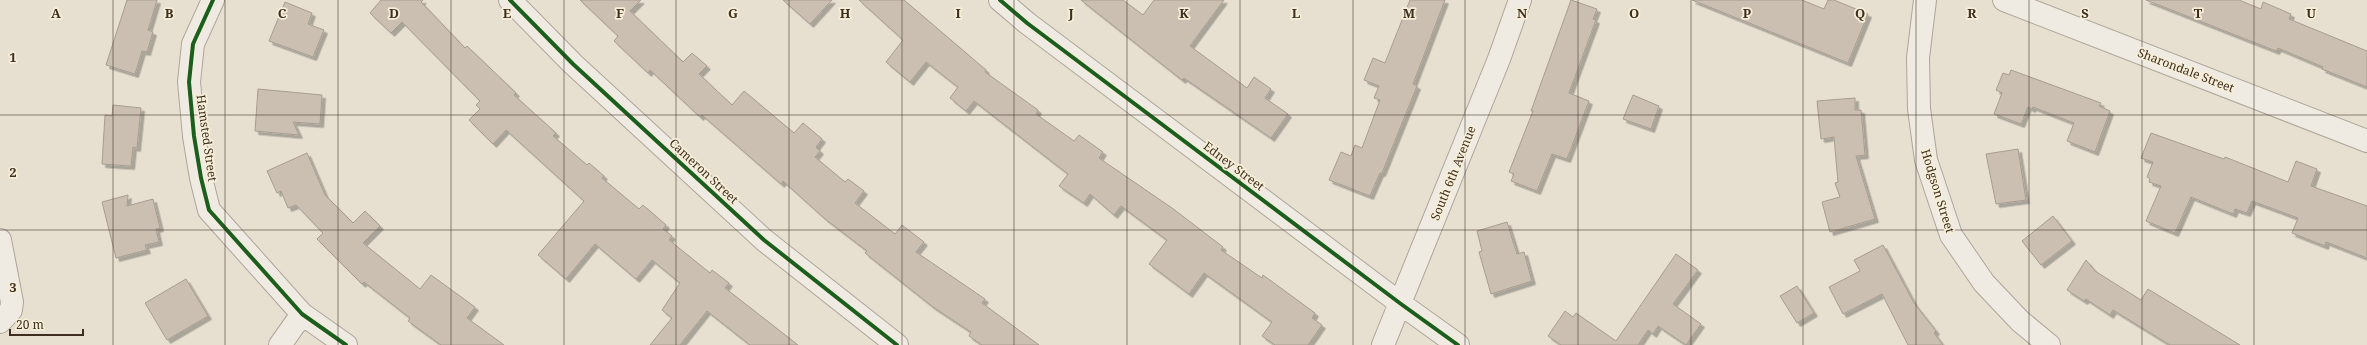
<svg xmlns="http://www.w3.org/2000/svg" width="2367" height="345" viewBox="0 0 2367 345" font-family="'Noto Serif',serif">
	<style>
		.building { fill: #cbbfb2; stroke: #a89c90; filter: url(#shadow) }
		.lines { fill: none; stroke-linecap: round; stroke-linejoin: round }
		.minor-casing { stroke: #ada599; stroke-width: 24 }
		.minor { stroke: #efebe3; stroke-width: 22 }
		.cycleway-casing { stroke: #f7eed8; stroke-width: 6 }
		.cycleway { stroke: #1b5e20; stroke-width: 4 }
		.grid { fill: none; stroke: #3d2e20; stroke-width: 1; stroke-opacity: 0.55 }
		.labels { text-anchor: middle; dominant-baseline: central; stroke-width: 3.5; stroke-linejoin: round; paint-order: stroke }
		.street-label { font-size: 12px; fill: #3d2e20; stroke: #f7eed8 }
		.grid-label { font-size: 13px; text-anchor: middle; font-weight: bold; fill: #3d2e20; stroke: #f7eed8; stroke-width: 3.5; stroke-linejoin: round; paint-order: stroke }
	</style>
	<defs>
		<filter id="shadow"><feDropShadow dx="3.5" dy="3.5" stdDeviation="0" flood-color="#0004"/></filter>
	</defs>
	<rect width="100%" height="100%" fill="#e7e0d1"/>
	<path class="building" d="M127 0H157L148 30 153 32 147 52 142 51 135 74 106 65Z
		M381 0H423L421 2 465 48 467 46 516 93 514 95 556 133 553 136 587 165 589 163 604 176 602 178 639 209 643 205 666 225 663 229 672 236 669 240 710 273 712 270 729 283 725 288 798 345H750L707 311 680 345H650L672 318 662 310 680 283 652 260 636 279 595 244 566 279 538 255 584 201 506 130 493 144 469 120 480 109 476 105 480 101 402 22 391 33 370 13Z
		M580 0H641L630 11 683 62 692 53 707 66 699 74 732 105 744 91 794 133 803 123 822 139 816 147 820 151 815 157 845 182 848 179 864 191 855 203 895 234 902 225 924 242 916 252 985 299 982 303 1039 345H982L969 336 971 332 933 307 865 253 867 251 824 218 783 181 781 184 702 115 700 117 650 70 648 73 614 41 618 36Z
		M783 0H832L810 24Z
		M859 0H904L986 70 985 72 1038 110 1036 114 1074 141 1079 135 1103 152 1099 158 1172 208 1223 247 1221 250 1262 278 1263 275 1315 313 1312 318 1322 325 1308 345H1275L1262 336 1272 322 1204 273 1189 294 1149 264 1167 240 1121 206 1114 215 1090 194 1084 203 1059 186 1068 174 974 101 966 111 950 98 958 87 926 62 910 82 886 62 903 40Z
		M1081 0H1123L1143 15 1154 0H1224L1190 46 1247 88 1254 77 1271 89 1265 98 1288 114 1271 138 1184 78 1182 80Z
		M1410 0H1445L1413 84 1417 86 1382 173H1380L1370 196 1329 180 1341 152 1351 156 1355 145 1362 148 1380 100 1374 98 1379 86 1364 80 1373 58 1385 63Z
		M1571 0 1597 9 1593 19 1596 20 1569 93 1589 101 1567 159 1552 154 1537 191 1511 181 1514 174 1509 172 1533 111H1531Z
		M1692 0H1802L1824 9 1828 0H1834L1868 14 1848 63Z
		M2146 0H2239L2261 9 2263 2 2291 14 2289 19 2367 51V87L2322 69 2323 67 2278 48 2276 51Z
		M285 2 312 13 308 24 324 30 313 57 269 41Z
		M2011 70 2101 103 2099 106 2110 111 2095 152 2067 141 2074 123 2033 107 2032 109 2028 107 2021 124 1994 114 2002 93 1996 90 2003 73 2009 75Z
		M258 89 322 95 320 124 293 122 299 135 255 131Z
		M1633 95 1659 106 1651 129 1623 119Z
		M1855 98V110H1861L1865 155 1856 156 1875 219 1830 232 1822 202 1840 197 1835 183 1838 182 1834 137 1821 139 1817 101Z
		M113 105 141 108 137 148 133 147 131 166 102 164 105 115 112 116Z
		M2151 133 2224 159 2225 157 2288 182 2296 161 2317 169 2311 186 2367 206V258L2326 242 2325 246 2292 233 2298 218 2252 201 2247 213 2235 209 2233 214 2191 197 2175 233 2146 221 2161 186 2149 182 2150 179 2147 177 2153 162 2141 158Z
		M2018 149 2026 200 1996 204 1986 154Z
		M307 153 325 195 353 223 365 211 380 226 363 243 420 289 431 275 475 307 467 318 504 345H441L408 321 410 318 364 282 362 284 317 239 323 233 296 205 288 208 281 191 277 193 267 171Z
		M128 195 127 206 153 199 160 228 156 229 159 242 145 245 147 250 116 258 102 202Z
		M2053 216 2072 241 2041 265 2022 241Z
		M1507 222 1517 254 1524 252 1532 281 1491 294 1479 252 1482 251 1477 231Z
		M1883 245 1914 303 1936 331 1934 333 1943 345H1908L1882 294 1843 314 1829 287 1860 271 1854 260Z
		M1676 254 1698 270 1673 304 1701 324 1686 345 1658 326 1653 334 1648 330 1638 345H1561L1548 336 1565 311 1573 317 1576 313 1616 341Z
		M2086 260 2095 271 2141 300 2148 289 2240 345H2170L2113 310 2110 315 2086 299 2084 301 2067 290Z
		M186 279 208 316 167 340 145 303Z
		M1797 286 1814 313 1797 323 1780 296Z"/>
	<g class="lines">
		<defs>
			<path id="minor" d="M213 0 193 44 189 82 194 136 201 178 209 210 302 314 346 345
				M510 0 573 64 764 240 897 345
				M1000 0 1027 23 1401 304 1458 345
				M1925 0 1918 58 1919 109 1926 160 1951 235 1984 283 2020 321 2049 345
				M2004 0 2367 141
				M0 240 12 302 11 310 0 322
				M280 345 302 314
				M1383 345 1499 59 1520 0"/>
		</defs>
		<use href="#minor" class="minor-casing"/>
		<use href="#minor" class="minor"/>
		<defs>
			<path id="cycleway" d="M213 0 193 44 189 82 194 136 201 178 209 210 302 314 346 345
				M510 0 573 64 764 240 897 345
				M1000 0 1027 23 1401 304 1458 345"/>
		</defs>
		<use href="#cycleway" class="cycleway-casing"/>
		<use href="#cycleway" class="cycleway"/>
	</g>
	<path class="grid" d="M113 0V345M225 0V345M338 0V345M451 0V345M564 0V345M676 0V345M789 0V345M902 0V345M1014 0V345M1127 0V345M1240 0V345M1353 0V345M1465 0V345M1578 0V345M1691 0V345M1803 0V345M1916 0V345M2029 0V345M2142 0V345M2254 0V345M0 115H2367M0 230H2367"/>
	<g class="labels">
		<g class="street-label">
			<text transform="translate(2186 70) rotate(21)">Sharondale Street</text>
			<text transform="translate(207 138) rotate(82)">Hamsted Street</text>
			<text transform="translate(1234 166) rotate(37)">Edney Street</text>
			<text transform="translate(704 171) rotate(43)">Cameron Street</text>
			<text transform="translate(1453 173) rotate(-68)">South 6th Avenue</text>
			<text transform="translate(1938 191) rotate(73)">Hodgson Street</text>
		</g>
	</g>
	<g class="grid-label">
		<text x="56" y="18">A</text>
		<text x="169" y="18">B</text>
		<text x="282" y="18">C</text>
		<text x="394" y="18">D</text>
		<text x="507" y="18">E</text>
		<text x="620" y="18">F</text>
		<text x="733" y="18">G</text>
		<text x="845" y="18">H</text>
		<text x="958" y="18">I</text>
		<text x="1071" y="18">J</text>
		<text x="1184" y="18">K</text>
		<text x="1296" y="18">L</text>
		<text x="1409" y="18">M</text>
		<text x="1522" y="18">N</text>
		<text x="1634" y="18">O</text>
		<text x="1747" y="18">P</text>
		<text x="1860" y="18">Q</text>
		<text x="1972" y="18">R</text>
		<text x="2085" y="18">S</text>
		<text x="2198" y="18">T</text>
		<text x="2311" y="18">U</text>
		<text x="13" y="62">1</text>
		<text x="13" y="177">2</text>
		<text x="13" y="292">3</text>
	</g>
	<path d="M10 329v6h73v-6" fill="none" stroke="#3d2e20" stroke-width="2"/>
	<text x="16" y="329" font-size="12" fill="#3d2e20" stroke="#f7eed8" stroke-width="3" paint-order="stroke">20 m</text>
</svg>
